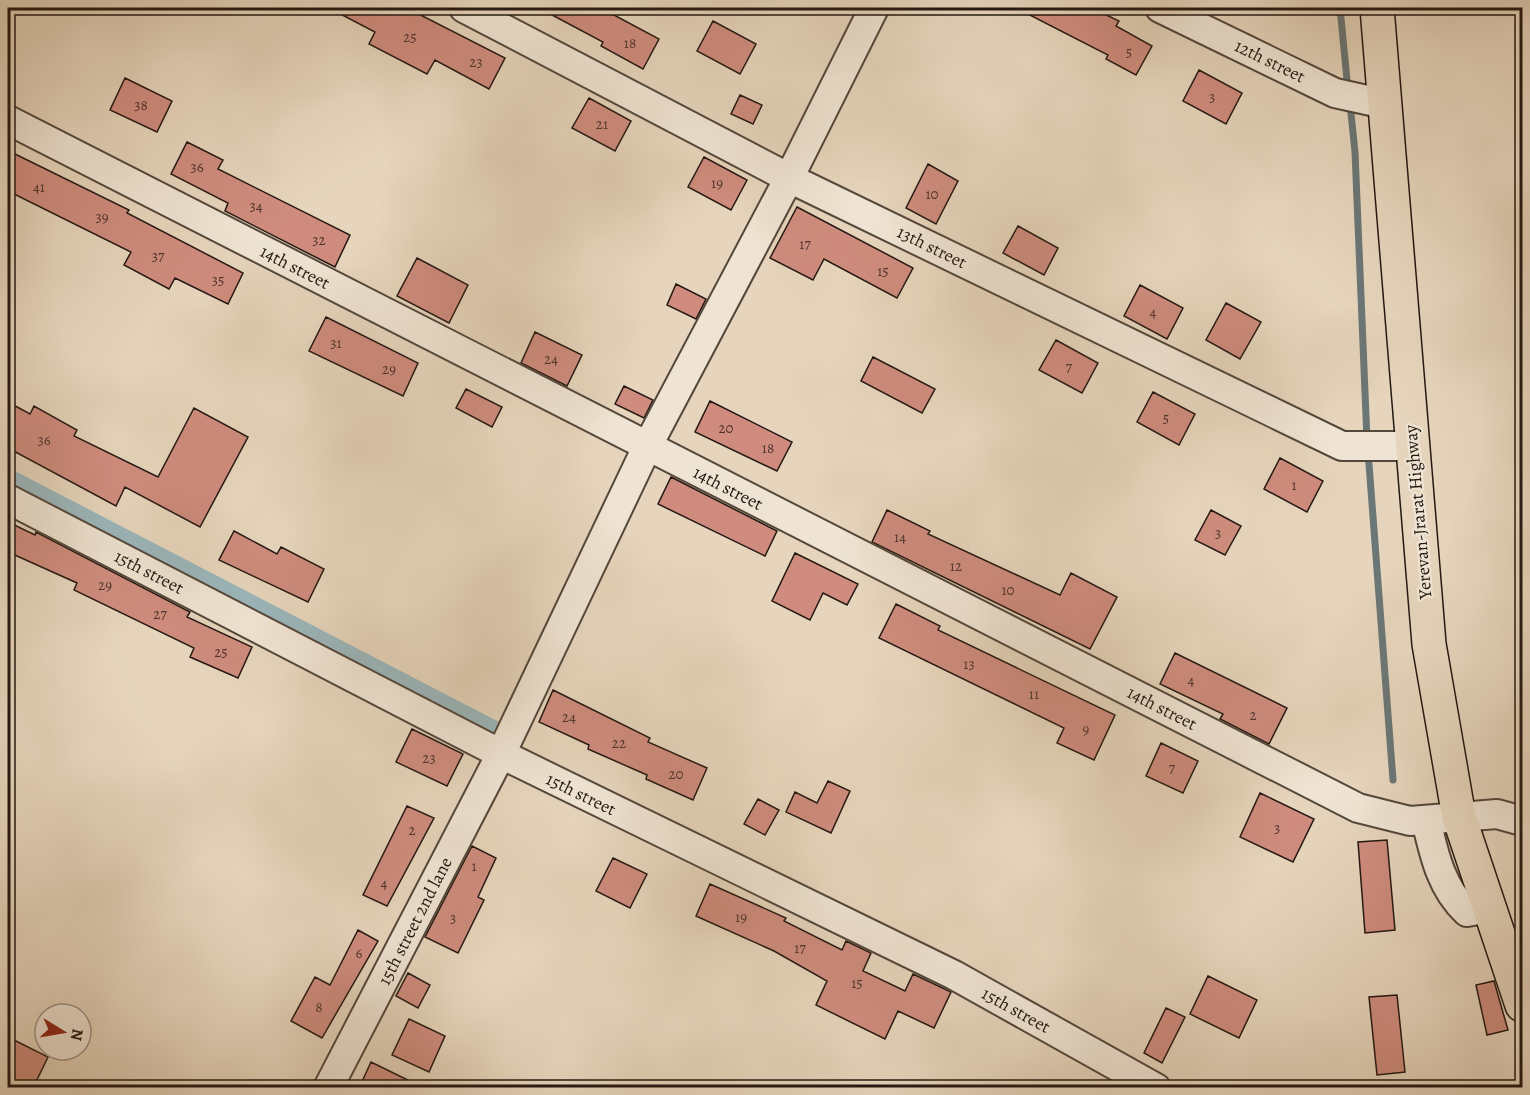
<svg xmlns="http://www.w3.org/2000/svg" width="1530" height="1095" viewBox="0 0 1530 1095" font-family="Alegreya,serif">
	<style>
		.lines { fill: none; stroke-linecap: round; stroke-linejoin: round }
		.stream { stroke: #6b7777; stroke-width: 7 }
		.canal { stroke: #9bb6bb; stroke-width: 24 }
		.building { fill: #cf8c7e; stroke: #241812; stroke-width: 1.5 }
		.minor-casing { stroke: #54473c; stroke-width: 32 }
		.major-casing { stroke: #241812; stroke-width: 36 }
		.minor { stroke: #efe4d3; stroke-width: 28 }
		.major { stroke: #e6d5bc; stroke-width: 33 }
		.labels { text-anchor: middle; dominant-baseline: central; stroke-width: 4.5; stroke-linejoin: round; paint-order: stroke }
		.number-label { font-size: 15px; fill: #4f352d }
		.street-label { font-size: 18px; fill: #241812; stroke: #efe4d3 }
	</style>
	<rect width="100%" height="100%" fill="#e6d5bc"/>
	<filter id="stains"><feTurbulence type="fractalNoise" baseFrequency=".00333" numOctaves="4"/><feColorMatrix values="0 0 0 0 .2 0 0 0 0 .09 0 0 0 0 .02 0 0 0 .5 -.17"/></filter>
	<radialGradient id="worn" r=".72"><stop offset=".6" stop-color="#630" stop-opacity="0"/><stop offset="1" stop-color="#630" stop-opacity=".3"/></radialGradient>
	<g class="lines">
		<path class="stream" d="M1340 8 1348 90
			M1350 104 1355 152 1367 440
			M1368 451 1393 780"/>
		<path class="canal" d="M8 481 496 734"/>
	</g>
	<path class="building" d="M329 8H407L505 58 489 89 435 60 427 74 369 44 375 32Z
		M539 8H601L659 39 643 69 601 46 603 42Z
		M1016 8H1092L1119 21 1116 26 1152 46 1136 75 1106 59 1108 55Z
		M713 21 756 44 740 74 697 51Z
		M1199 70 1242 93 1226 124 1183 101Z
		M125 78 172 101 157 132 110 110Z
		M740 95 762 105 753 124 731 114Z
		M589 98 631 121 615 151 572 128Z
		M187 142 223 160 218 169 350 235 335 267 225 211 228 203 171 174Z
		M13 153 129 210 127 213 243 273 228 304 175 278 169 289 124 265 131 252 8 191V164Z
		M704 157 747 180 731 210 688 187Z
		M928 164 958 181 936 224 906 208Z
		M797 207 913 268 897 298 824 259 813 280 770 258Z
		M1018 226 1058 248 1044 275 1003 253Z
		M417 258 468 285 449 323 397 296Z
		M676 284 706 299 696 319 667 305Z
		M1140 285 1183 308 1167 339 1124 316Z
		M1226 303 1261 322 1240 359 1206 340Z
		M326 317 418 363 403 396 309 351Z
		M535 332 582 355 567 386 521 363Z
		M1056 340 1098 363 1082 393 1039 370Z
		M873 357 935 389 922 413 861 381Z
		M624 386 653 400 644 418 615 404Z
		M466 389 502 407 492 427 456 408Z
		M1153 392 1195 414 1179 445 1137 422Z
		M710 401 792 442 777 471 695 432Z
		M8 402 30 414 34 406 77 430 74 436 158 477 194 408 248 437 200 527 125 487 116 506 8 448Z
		M1280 458 1323 481 1307 512 1264 489Z
		M671 477 777 531 765 556 658 504Z
		M887 510 930 531 928 534 1060 595 1071 573 1117 597 1090 649 872 542Z
		M1211 510 1241 526 1225 555 1195 540Z
		M8 522 35 535 36 532 190 612 187 617 252 647 238 678 190 657 194 648 74 590 77 583 8 552Z
		M234 531 277 554 281 547 324 569 308 602 219 560Z
		M795 553 858 584 847 605 823 593 810 620 772 601Z
		M896 604 940 626 938 630 1115 715 1094 760 1057 743 1064 728 879 638Z
		M1175 653 1287 708 1269 744 1220 719 1223 714 1160 684Z
		M553 690 650 738 648 742 707 768 693 800 646 779 647 775 588 749 589 745 539 722Z
		M412 729 463 754 447 786 396 762Z
		M1161 743 1198 761 1183 793 1146 776Z
		M828 781 850 791 831 833 786 812 795 792 817 803Z
		M1260 793 1314 819 1293 862 1240 837Z
		M758 799 779 810 765 835 744 824Z
		M407 806 434 818 387 906 363 895Z
		M1387 840 1395 930 1365 933 1358 842Z
		M472 846 496 858 478 897 484 900 458 953 425 937Z
		M613 858 647 874 630 908 596 891Z
		M710 884 786 918 784 921 842 950 846 941 871 953 863 971 905 991 913 974 951 992 934 1028 898 1011 885 1039 816 1005 827 981 774 951 696 916Z
		M358 930 378 941 322 1038 291 1021 315 977 330 985Z
		M408 973 430 985 418 1008 396 996Z
		M1208 976 1257 1000 1239 1038 1190 1014Z
		M1494 981 1508 1030 1487 1035 1476 985Z
		M1397 995 1405 1072 1377 1075 1369 997Z
		M1166 1008 1185 1017 1162 1063 1144 1053Z
		M409 1019 445 1036 429 1072 392 1055Z
		M8 1037 48 1057 33 1088H25L8 1078Z
		M371 1062 424 1088H359Z"/>
	<g class="lines">
		<defs>
			<path id="minor" d="M464 8 789 178 1342 446H1412
				M1160 8 1335 93 1385 104
				M8 120 1358 808 1410 821 1497 814 1522 821
				M8 499 501 754 954 975 1156 1088
				M1426 820C1434 854 1441 888 1467 912L1489 908
				M328 1088 501 754 647 447 789 178 874 8"/>
			<path id="major" d="M1377 8 1429 644 1459 817 1522 1005"/>
		</defs>
		<use href="#minor" class="minor-casing"/>
		<use href="#major" class="major-casing"/>
		<use href="#minor" class="minor"/>
		<use href="#major" class="major"/>
	</g>
	<g class="labels">
		<g class="number-label">
			<text x="410" y="37">25</text>
			<text x="630" y="43">18</text>
			<text x="1129" y="52">5</text>
			<text x="476" y="62">23</text>
			<text x="1212" y="97">3</text>
			<text x="141" y="105">38</text>
			<text x="602" y="124">21</text>
			<text x="197" y="167">36</text>
			<text x="717" y="183">19</text>
			<text x="39" y="187">41</text>
			<text x="932" y="194">10</text>
			<text x="256" y="206">34</text>
			<text x="102" y="217">39</text>
			<text x="319" y="240">32</text>
			<text x="805" y="244">17</text>
			<text x="158" y="256">37</text>
			<text x="883" y="271">15</text>
			<text x="218" y="280">35</text>
			<text x="1153" y="312">4</text>
			<text x="336" y="343">31</text>
			<text x="551" y="359">24</text>
			<text x="1069" y="367">7</text>
			<text x="389" y="369">29</text>
			<text x="1166" y="418">5</text>
			<text x="726" y="428">20</text>
			<text x="44" y="440">36</text>
			<text x="768" y="448">18</text>
			<text x="1294" y="485">1</text>
			<text x="1218" y="533">3</text>
			<text x="900" y="537">14</text>
			<text x="956" y="566">12</text>
			<text x="105" y="585">29</text>
			<text x="1008" y="590">10</text>
			<text x="160" y="614">27</text>
			<text x="221" y="652">25</text>
			<text x="969" y="664">13</text>
			<text x="1191" y="680">4</text>
			<text x="1034" y="694">11</text>
			<text x="1253" y="715">2</text>
			<text x="569" y="717">24</text>
			<text x="1086" y="729">9</text>
			<text x="619" y="743">22</text>
			<text x="429" y="758">23</text>
			<text x="1172" y="768">7</text>
			<text x="676" y="774">20</text>
			<text x="1277" y="828">3</text>
			<text x="412" y="830">2</text>
			<text x="474" y="866">1</text>
			<text x="384" y="883">4</text>
			<text x="741" y="917">19</text>
			<text x="453" y="918">3</text>
			<text x="800" y="948">17</text>
			<text x="359" y="953">6</text>
			<text x="857" y="983">15</text>
			<text x="319" y="1007">8</text>
		</g>
		<g class="street-label">
			<text transform="translate(1270 61) rotate(26)">12th street</text>
			<text transform="translate(932 247) rotate(26)">13th street</text>
			<text transform="translate(295 267) rotate(27)">14th street</text>
			<text transform="translate(728 488) rotate(27)">14th street</text>
			<text transform="translate(1418 512) rotate(-95)">Yerevan-Jrarat Highway</text>
			<text transform="translate(149 572) rotate(27)">15th street</text>
			<text transform="translate(1162 708) rotate(27)">14th street</text>
			<text transform="translate(581 794) rotate(26)">15th street</text>
			<text transform="translate(415 921) rotate(-63)">15th street 2nd lane</text>
			<text transform="translate(1016 1010) rotate(29)">15th street</text>
		</g>
	</g>
	<rect width="1530" height="1095" fill="none" stroke="#e6d5bc" stroke-width="30"/>
	<rect x="9" y="9" width="1512" height="1077" fill="none" stroke="#241812" stroke-width="3"/>
	<rect x="15" y="15" width="1500" height="1065" fill="none" stroke="#241812" stroke-width="1.5"/>
	<g transform="translate(63 1032) rotate(101)"><circle r="28" fill="#efe4d3" stroke="#9e9286" stroke-width="1.5"/>
	<path d="M0-4.5L10 22L0 15L-10 22Z" fill="#8f2418"/>
	<text y="-9" font-size="16" font-weight="bold" text-anchor="middle" fill="#241812">N</text>
	</g>
	<rect width="100%" height="100%" filter="url(#stains)"/>
	<rect width="100%" height="100%" fill="url(#worn)"/>
</svg>
